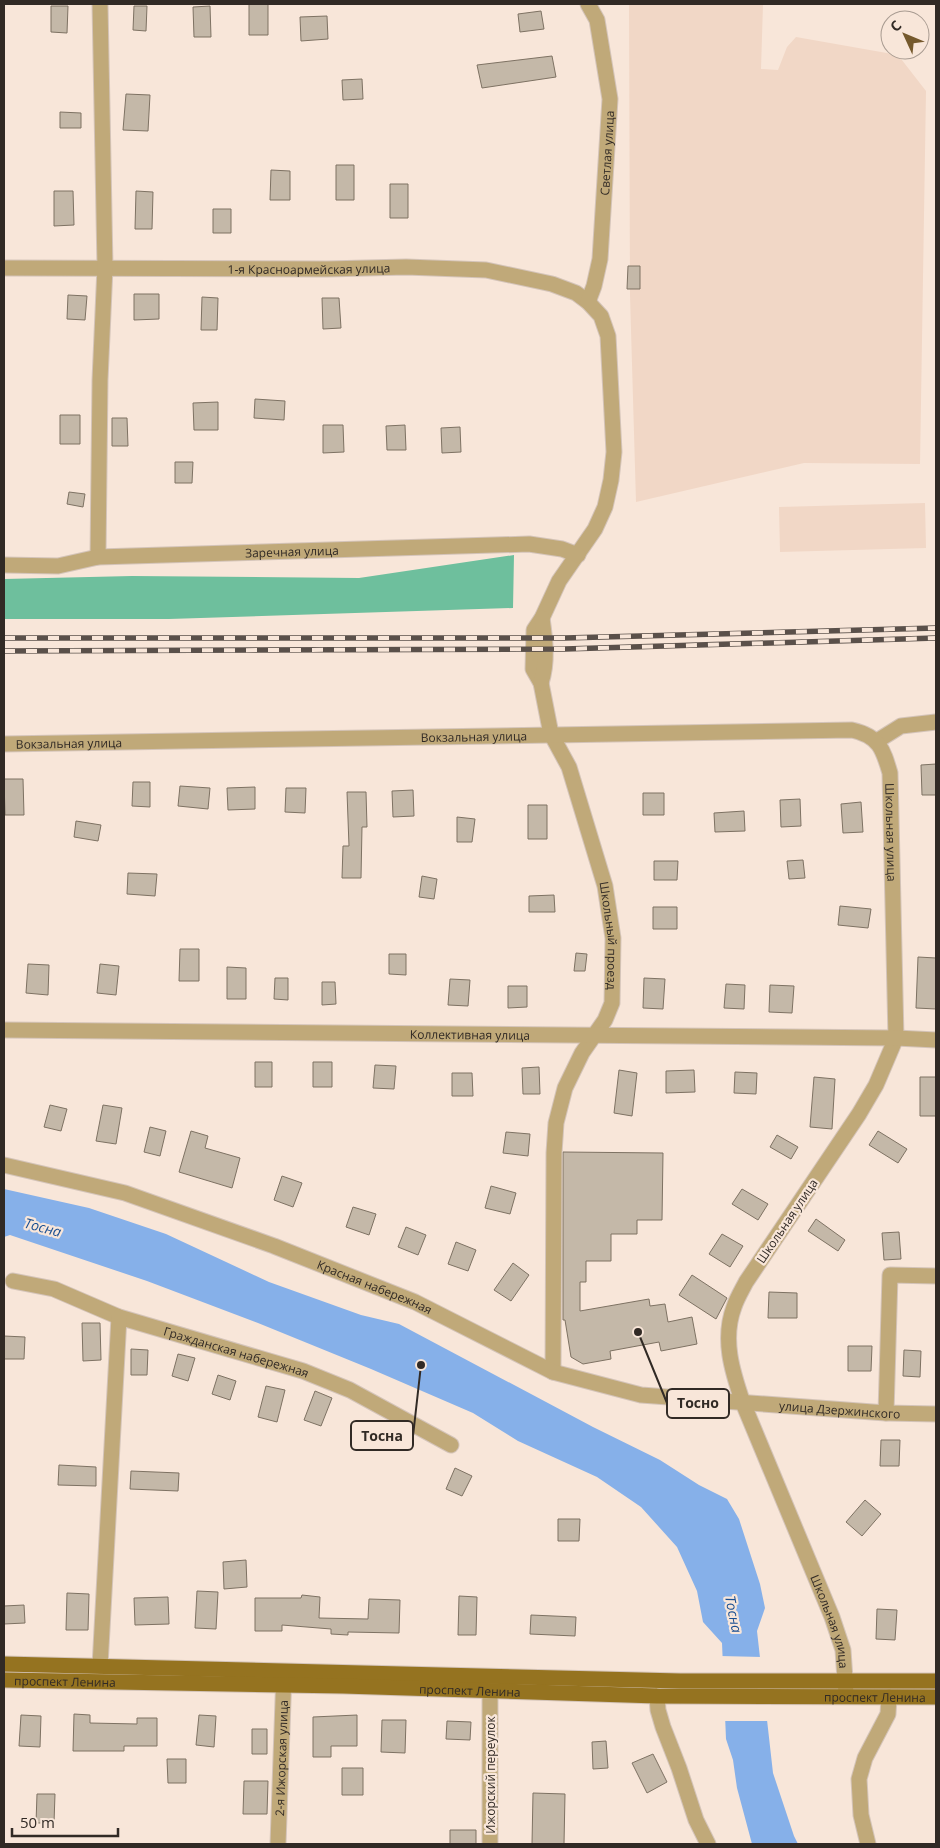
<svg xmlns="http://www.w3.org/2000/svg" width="940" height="1848" viewBox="0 0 940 1848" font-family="'Open Sans',sans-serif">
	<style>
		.built { fill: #f1d7c6 }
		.forest { fill: #6ebf9d }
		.water { fill: #86b0e9 }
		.pier { fill: #f8e6d9 }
		.building { fill: #c4b8a8; stroke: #7e7263 }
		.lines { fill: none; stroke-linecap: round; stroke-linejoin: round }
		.minor-casing { stroke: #d4c4b9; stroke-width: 17 }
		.major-casing { stroke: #d4c4b9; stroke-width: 17 }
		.minor { stroke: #c0a979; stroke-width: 15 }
		.major { stroke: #957320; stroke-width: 15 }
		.rail-casing { stroke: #5a504a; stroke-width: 5.5 }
		.rail { stroke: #f8e6d9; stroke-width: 4; stroke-dasharray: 11; stroke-linecap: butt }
		.labels { text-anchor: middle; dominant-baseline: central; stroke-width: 4.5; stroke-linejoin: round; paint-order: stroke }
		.street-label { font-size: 12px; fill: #312a25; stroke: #f8e6d9 }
		.water-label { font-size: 14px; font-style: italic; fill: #194e91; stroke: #f8e6d9 }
		.leader { fill: none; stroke: #312a25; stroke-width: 2 }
		.callout-dot { fill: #312a25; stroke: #f8e6d9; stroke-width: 2 }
		.callout { fill: #f8e6d9; stroke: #312a25; stroke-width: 2 }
		.callout-label { font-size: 14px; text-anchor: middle; font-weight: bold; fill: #312a25 }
	</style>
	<rect width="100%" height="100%" fill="#f8e6d9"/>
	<path class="built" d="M629 4H763L761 69 778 70 787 47 796 37 898 55 926 91 920 464 804 463 636 502 630 295Z
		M925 503 926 548 780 552 779 507Z"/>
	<path class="forest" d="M514 555 513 608 169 619H4V579L132 576 359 578Z"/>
	<path class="water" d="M4 1189 89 1208 166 1234 269 1282 361 1315 399 1324 593 1427 660 1460 699 1485 727 1499 739 1519 760 1584 765 1608 757 1631 773 1773 794 1836 798 1844H752L737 1788 733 1760 726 1739 722 1643 703 1622 697 1591 677 1547 641 1507 597 1477 518 1441 473 1413 371 1369 258 1323 147 1281 10 1235 4 1237Z"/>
	<path class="pier" d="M720 1656 762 1657 769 1721H723Z"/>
	<path class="building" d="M249 4H268V35H249Z
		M51 6H68L67 33 51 32Z
		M134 6H147L146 31 133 30Z
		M210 6 211 37H194L193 7Z
		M541 11 544 29 520 32 518 14Z
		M327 16 328 39 301 41 300 17Z
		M552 56 556 77 482 88 477 65Z
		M362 79 363 99 343 100 342 80Z
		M126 94 150 95 148 131 123 130Z
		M60 112 81 113V128H60Z
		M336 165H354V200H336Z
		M271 170 290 171V200H270Z
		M390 184H408V218H390Z
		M54 191H73L74 225 54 226Z
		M136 191 153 192 152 229H135Z
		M213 209H231V233H213Z
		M628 266H640V289H627Z
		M134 294H159V319L134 320Z
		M68 295 87 296 85 320 67 319Z
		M202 297 218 298 217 330H201Z
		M322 298H339L341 328 323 329Z
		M255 399 285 401 284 420 254 418Z
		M218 402V430H194L193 403Z
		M60 415H80V444H60Z
		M112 418H127L128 446H112Z
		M323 425H343L344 452 323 453Z
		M405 425 406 450H387L386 426Z
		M460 427 461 452 442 453 441 428Z
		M175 462H193L192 483H175Z
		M69 492 85 494 83 507 67 504Z
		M936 764V795H922L921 765Z
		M4 779H23L24 815H5Z
		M133 782H150V807L132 806Z
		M180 786 210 788 208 809 178 806Z
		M255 787V809L228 810 227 788Z
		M286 788H306L305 813 285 812Z
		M413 790 414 816 393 817 392 791Z
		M347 792H366L367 827H362L361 878H342L343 846H349Z
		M643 793H664V815H643Z
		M800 799 801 826 781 827 780 800Z
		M861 802 863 832 843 833 841 804Z
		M528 805H547V839H528Z
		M744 811 745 831 715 832 714 813Z
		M457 817 475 819 472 842H457Z
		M76 821 101 825 98 841 74 837Z
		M803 860 805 878 789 879 787 861Z
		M654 861H678L677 880H654Z
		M128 873 157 874 155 896 127 894Z
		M422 876 437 879 434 899 419 897Z
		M554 895 555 912H529V896Z
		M840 906 871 909 868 928 838 925Z
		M653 907H677V929H653Z
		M180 949H199V981H179Z
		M576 953 587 954 585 971H574Z
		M389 954H406V975L389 974Z
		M918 957 936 958V1009L916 1008Z
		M28 964 49 965 48 995 26 993Z
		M100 964 119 966 116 995 97 993Z
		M227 967 246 968V999H227Z
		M275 978H288V1000L274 999Z
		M644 978 665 979 663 1009 643 1008Z
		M450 979 470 980 468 1006 448 1005Z
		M322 982H335L336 1004 322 1005Z
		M726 984 745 985 744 1009 724 1008Z
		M770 985 794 986 792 1013 769 1012Z
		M508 986H527V1007L508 1008Z
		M255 1062H272V1087H255Z
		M313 1062H332V1087H313Z
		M375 1065 396 1066 394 1089 373 1088Z
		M539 1067 540 1094H523L522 1068Z
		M619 1070 637 1073 632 1116 614 1113Z
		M694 1070 695 1092 666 1093V1071Z
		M735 1072 757 1073 756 1094 734 1093Z
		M452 1073H472L473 1096H452Z
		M814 1077 835 1079 832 1129 810 1127Z
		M920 1077H936V1116H920Z
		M50 1105 67 1109 61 1131 44 1127Z
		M103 1105 122 1108 116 1144 96 1141Z
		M150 1127 166 1131 160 1156 144 1152Z
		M191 1131 208 1136 205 1148 240 1158 232 1188 179 1172Z
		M878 1131 907 1149 898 1163 869 1145Z
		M506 1132 530 1134 528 1156 503 1153Z
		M777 1135 798 1147 791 1159 770 1147Z
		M563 1152 663 1153 662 1220H637V1234H611V1261H586V1282H580V1311L649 1299 650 1306 665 1304 668 1322 692 1317 697 1344 661 1351 659 1342 610 1351 611 1359 583 1364 571 1357 565 1320H563Z
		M282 1176 302 1183 293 1207 274 1200Z
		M491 1186 516 1193 510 1214 485 1208Z
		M742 1189 768 1204 758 1220 732 1204Z
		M353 1207 376 1214 369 1235 346 1227Z
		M816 1219 845 1240 838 1251 808 1231Z
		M406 1227 426 1235 418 1255 398 1247Z
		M899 1232 901 1259 884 1260 882 1233Z
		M722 1234 743 1246 730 1267 709 1254Z
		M456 1242 476 1250 468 1271 448 1264Z
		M513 1263 529 1275 511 1301 494 1290Z
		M692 1275 727 1298 716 1319 679 1295Z
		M769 1292 797 1293V1318H768Z
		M82 1323H100L101 1360 83 1361Z
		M4 1336 25 1337 24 1359H4Z
		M848 1346H872L871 1371H848Z
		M131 1349 148 1350 147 1375H131Z
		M904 1350 921 1351 920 1377 903 1376Z
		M178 1354 195 1358 188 1381 172 1376Z
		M218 1375 236 1381 230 1400 212 1394Z
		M266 1386 285 1390 277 1422 258 1417Z
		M315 1391 332 1398 321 1426 304 1420Z
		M881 1440H900L899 1466H880Z
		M59 1465 96 1467V1486L58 1485Z
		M455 1468 472 1476 462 1496 446 1489Z
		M131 1471 179 1473 178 1491 130 1489Z
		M865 1500 881 1514 862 1536 846 1522Z
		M558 1519H580L579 1541H558Z
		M246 1560 247 1587 224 1589 223 1562Z
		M197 1591 218 1592 216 1629 195 1628Z
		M67 1593 89 1594 88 1630H66Z
		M302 1595 320 1597 319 1618 368 1619 369 1599 400 1600 399 1633 348 1632V1635L331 1634V1629L282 1625V1631H255V1598H301Z
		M459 1596 477 1597 476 1635H458Z
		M168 1597 169 1624 135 1625 134 1598Z
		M24 1605 25 1623 4 1624V1606Z
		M877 1609 897 1610 895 1640 876 1639Z
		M531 1615 576 1617 575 1636 530 1634Z
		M74 1714 90 1715V1723L137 1724V1718H157V1746H124V1751H73Z
		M21 1715 41 1716 40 1747 19 1746Z
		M199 1715 216 1716 214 1747 196 1745Z
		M357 1715V1746H331V1757H313V1717Z
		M382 1720H406L405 1753 381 1752Z
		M447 1721 471 1722 470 1740 446 1739Z
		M252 1729H267V1754H252Z
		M606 1741 608 1768 593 1769 592 1742Z
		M653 1754 667 1782 647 1793 632 1763Z
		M167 1759H186V1783H168Z
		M342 1768H363V1795H342Z
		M244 1781H268L267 1814H243Z
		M533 1793 565 1794 564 1844H532Z
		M37 1794H55L54 1823H36Z
		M450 1830H476V1844H450Z"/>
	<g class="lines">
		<defs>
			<g id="minor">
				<path id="s1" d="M4 268 327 269 406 267 486 270 552 284 576 293 588 302 601 316 608 336 614 452 611 480 605 507 595 529 559 581 542 618 534 630 533 669 541 683 551 734 569 767 605 886 613 938 612 1003 605 1020 582 1053 565 1088 556 1123 554 1153 553 1372"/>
				<path id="s2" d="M588 302 594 286 600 259 610 99 597 20 588 4"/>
				<path d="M98 557 100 380 105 267 100 4"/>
				<path id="s3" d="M4 565 58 566 98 557 529 544 562 549 578 555"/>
				<path d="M541 683C548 662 545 639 542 618"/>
				<path d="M877 741 901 726 936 722"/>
				<path id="s4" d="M4 744 852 730C879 736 883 749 890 773L896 1038 876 1085 859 1114 746 1282C742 1290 737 1298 734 1307 722 1339 732 1371 743 1403L832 1617 843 1650 846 1694"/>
				<path id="s5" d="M4 1030 896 1038 936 1040"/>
				<path id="s6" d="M4 1165 125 1193 274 1246 415 1302 553 1372 641 1395 886 1413 936 1414"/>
				<path id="s7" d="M13 1281 54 1289 119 1317 303 1371 350 1390 451 1445"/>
				<path d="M886 1413 890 1275 936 1276"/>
				<path d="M100 1666 119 1317"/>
				<path d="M490 1679V1844"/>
				<path d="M657 1696 658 1710 663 1727 679 1768 696 1820 708 1844"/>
				<path id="s8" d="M278 1844 284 1672"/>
				<path d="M868 1844 861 1815 859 1779 865 1758 888 1714 889 1697"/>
			</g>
			<g id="major">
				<path d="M4 1664 680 1681H936"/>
				<path id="s9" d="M4 1680 343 1686 657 1696 936 1697"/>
			</g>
		</defs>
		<use href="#minor" class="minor-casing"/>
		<use href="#major" class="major-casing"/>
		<use href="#minor" class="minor"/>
		<use href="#major" class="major"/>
		<defs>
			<path id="rail" d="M4 638H565L936 628
				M4 651 565 649 936 638"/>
		</defs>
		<use href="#rail" class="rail-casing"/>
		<use href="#rail" class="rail"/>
	</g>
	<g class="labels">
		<g class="street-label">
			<text stroke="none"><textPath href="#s2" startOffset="151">Светлая улица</textPath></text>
			<text stroke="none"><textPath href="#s1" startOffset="305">1-я Красноармейская улица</textPath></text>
			<text stroke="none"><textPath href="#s3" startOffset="289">Заречная улица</textPath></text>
			<text stroke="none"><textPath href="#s4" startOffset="470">Вокзальная улица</textPath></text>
			<text stroke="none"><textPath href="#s4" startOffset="65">Вокзальная улица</textPath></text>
			<text stroke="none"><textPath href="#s4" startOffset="969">Школьная улица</textPath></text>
			<text stroke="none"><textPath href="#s1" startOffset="1264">Школьный проезд</textPath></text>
			<text stroke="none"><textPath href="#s5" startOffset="466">Коллективная улица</textPath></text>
			<text transform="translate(787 1221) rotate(-56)">Школьная улица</text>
			<text stroke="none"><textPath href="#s6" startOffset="391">Красная набережная</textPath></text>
			<text stroke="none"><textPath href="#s7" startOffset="235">Гражданская набережная</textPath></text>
			<text stroke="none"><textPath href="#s6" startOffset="879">улица Дзержинского</textPath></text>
			<text stroke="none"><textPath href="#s4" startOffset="1824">Школьная улица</textPath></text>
			<text stroke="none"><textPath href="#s9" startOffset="61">проспект Ленина</textPath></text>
			<text stroke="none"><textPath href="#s9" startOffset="466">проспект Ленина</textPath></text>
			<text stroke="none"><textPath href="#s9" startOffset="871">проспект Ленина</textPath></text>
			<text stroke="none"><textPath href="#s8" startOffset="86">2-я Ижорская улица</textPath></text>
			<text transform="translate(490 1775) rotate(-90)">Ижорский переулок</text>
		</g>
		<g class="water-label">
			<text transform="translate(43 1227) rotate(15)">Тосна</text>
			<text transform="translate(734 1614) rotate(79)">Тосна</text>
		</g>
	</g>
	<path class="leader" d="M638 1332L667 1403M421 1365L413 1436"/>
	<g class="callout-dot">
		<circle cx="638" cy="1332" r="5"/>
		<circle cx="421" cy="1365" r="5"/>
	</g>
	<g class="callout">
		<rect x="667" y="1389" width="62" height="29" rx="5"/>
		<rect x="351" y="1421" width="62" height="29" rx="5"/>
	</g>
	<g class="callout-label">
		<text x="698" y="1408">Тосно</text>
		<text x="382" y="1441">Тосна</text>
	</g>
	<rect width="940" height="1848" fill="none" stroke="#312a25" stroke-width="10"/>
	<g transform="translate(905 35) rotate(314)"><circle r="24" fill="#f8e6d9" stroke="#a89b91"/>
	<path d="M0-4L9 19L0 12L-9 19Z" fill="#75592c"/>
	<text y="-8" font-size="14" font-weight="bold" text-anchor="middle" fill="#312a25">С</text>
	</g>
	<path d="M12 1828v8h106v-8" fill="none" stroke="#312a25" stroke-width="2.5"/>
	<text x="20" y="1828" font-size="15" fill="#312a25" stroke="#f8e6d9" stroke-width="4" paint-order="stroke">50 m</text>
</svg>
